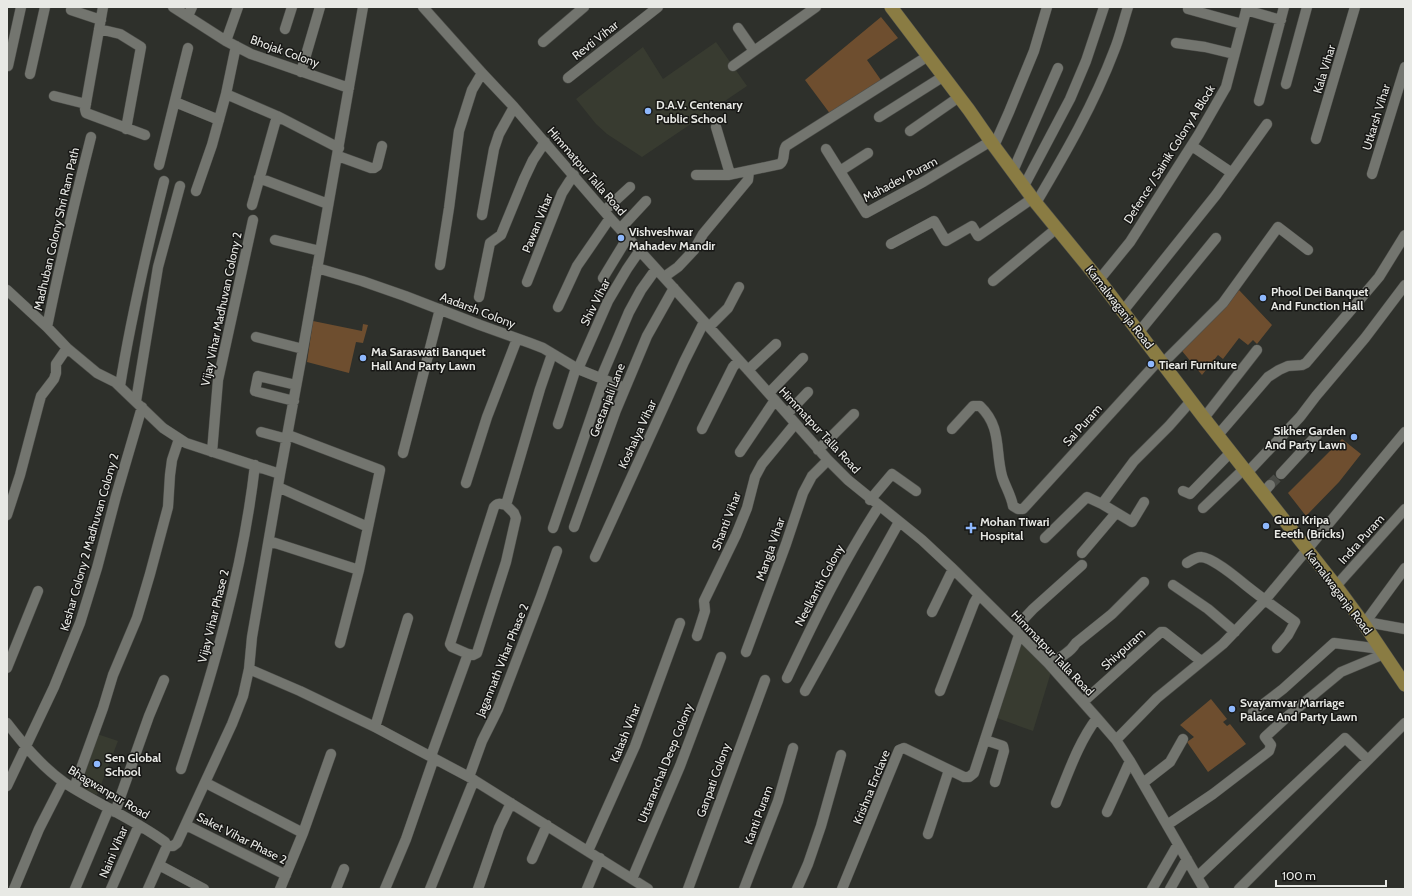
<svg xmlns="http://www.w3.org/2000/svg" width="1412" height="896" viewBox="0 0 1412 896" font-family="Cabin,sans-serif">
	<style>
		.built { fill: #383b30 }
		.green { fill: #6e4e2f }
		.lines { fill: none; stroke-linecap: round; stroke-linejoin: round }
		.minor-tunnel { stroke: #4a4c47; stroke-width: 10; stroke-dasharray: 10 5; stroke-linecap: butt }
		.minor-casing { stroke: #4d4e4a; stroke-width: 11 }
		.major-casing { stroke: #4d4e4a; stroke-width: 14 }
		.minor { stroke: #73756f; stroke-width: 10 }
		.major { stroke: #8a7c43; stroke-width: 13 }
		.poi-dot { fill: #8eb8fd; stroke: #171715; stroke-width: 1.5 }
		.labels { text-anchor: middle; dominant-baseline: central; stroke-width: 3; stroke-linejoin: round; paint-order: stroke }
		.street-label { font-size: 12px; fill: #e8e9e5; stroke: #171715 }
		.poi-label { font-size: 12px; font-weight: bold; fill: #e8e9e5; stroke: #171715; text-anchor: start }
	</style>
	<rect width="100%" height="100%" fill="#2e302b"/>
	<path class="built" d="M716 42 747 86 642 157 607 134 596 124 576 99 643 47 663 79Z
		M1020 642 1051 672 1033 731 994 717Z
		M97 734 118 741 97 795 77 786Z"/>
	<path class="green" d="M881 17 898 38 867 60 883 83 831 115 805 80Z
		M1239 290 1272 325 1257 344 1253 340 1248 345 1239 338 1223 359 1218 355 1202 375 1182 351 1225 308Z
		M313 321 362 331 363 324 368 325 363 343 356 342 349 373 307 362Z
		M1342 439 1361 454 1339 482 1306 516 1288 493Z
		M1211 699 1227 719 1223 722 1227 726 1230 724 1246 744 1208 772 1187 742 1194 737 1180 725Z"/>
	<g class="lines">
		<path class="minor-tunnel" d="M1270 485 1281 474"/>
		<defs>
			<path id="minor" d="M103 7 85 109 86 113 145 135
				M173 7 226 41 251 54 349 88
				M423 7 482 73 514 107 610 218 748 370 828 460 848 480 922 540 953 569 1048 663 1097 718 1116 740 1130 761 1204 889
				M1188 9 1242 24
				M71 10 101 20
				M1246 10 1281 20
				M188 16 192 7
				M738 28 754 51
				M99 29 120 34 141 47 126 129
				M285 29 292 7
				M226 41 238 7
				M543 42 584 7
				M1176 43 1205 47 1234 54
				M8 66 21 7
				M733 66 816 7
				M301 72 320 7
				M30 74 45 7
				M568 78 658 7
				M1286 84 1307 7
				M226 94 277 116 339 148
				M54 96 86 104
				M1259 101 1284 7
				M175 102 219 120
				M879 117 944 76
				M716 127 730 174
				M910 131 959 97
				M1316 139 1355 7
				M994 146 1009 112 1034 51 1047 7
				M1192 146 1232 173
				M826 149 866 213 923 182 991 141
				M338 156 371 168H374L377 166 382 146
				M159 165 188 48
				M840 171 868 153
				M1013 171 1058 68
				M1372 174 1405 67
				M696 175H728L780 164C786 159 782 152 786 146L928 56
				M259 178 328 204
				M1024 186 1070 99 1086 61 1104 7
				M196 191 212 145 226 94 236 46
				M1036 203C1065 154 1094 104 1114 51 1120 37 1123 22 1128 7
				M252 205 277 116
				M604 211 630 187
				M482 215 494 149 499 134 514 107
				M620 229 646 201
				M275 240 320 251
				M891 244 934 221 946 241 972 226 978 236 1033 198
				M440 265 449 208 459 131 472 90 482 73
				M317 268 362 281 405 296 480 325 530 343 543 348 578 369 625 388
				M664 277 678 267 694 250 703 234 748 180 749 171
				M603 278 628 237
				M1099 280 1130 242 1199 134 1226 87 1247 7
				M993 281 1057 228
				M527 282 562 193 569 182 574 175
				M7 290 47 327 67 348 97 373 115 382 163 428 186 443 280 474
				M479 297 490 243 501 235 524 179 533 160 545 142
				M558 307 577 266 610 218
				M1123 311 1216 195 1267 124
				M47 327C60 263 75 200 91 137
				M709 327 728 308 739 287
				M1139 332 1216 238
				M256 337 303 349
				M1163 363 1223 303 1278 227 1308 250
				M578 369 608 301 627 269 640 250
				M748 370 776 344
				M601 378 629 312 641 290 656 269
				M120 386C131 317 147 249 164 181
				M769 393 803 358
				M136 401 158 267 180 186
				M294 401 255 391 258 376 296 385
				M787 414 808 392
				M1204 418 1257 350
				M558 424 576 368
				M702 429 733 367 739 360
				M952 429 973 406H980C1002 427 995 450 1002 476 1005 486 1011 495 1013 506L1018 509H1023L1160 359
				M261 432 287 439
				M288 435 380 470 359 570 340 643
				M1218 435 1268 377 1279 370 1288 366 1302 365 1306 363 1379 277 1405 235
				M818 450 854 414
				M212 452 218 380 253 220
				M740 452 775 400
				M403 453 440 309
				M1247 473 1300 417 1316 396 1365 338 1405 285
				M1281 474 1317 435
				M466 483 487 417 517 339
				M278 487 368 527
				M1183 491 1190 494 1231 452
				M1263 493 1270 485
				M870 500 892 474 916 491
				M1102 504 1132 522 1144 502
				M1203 508 1244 469
				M7 515 20 475 39 403 41 396 54 379 56 373V364L67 348
				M574 527 616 410 647 336 674 288
				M553 528 604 379
				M1045 538 1087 497 1102 504 1134 461 1169 426 1191 401
				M269 541 359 570
				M1082 553 1116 513
				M595 557 684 362 704 322
				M1187 563C1192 560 1196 557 1201 557 1214 558 1238 579 1248 587 1263 599 1279 610 1295 622L1288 635 1277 648
				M1173 585 1208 609 1235 632
				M1336 586 1405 509
				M932 612 953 569
				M1364 624 1405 568
				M1364 624 1372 623 1405 629
				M1014 629 1033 609 1082 565
				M697 636 705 611 704 601 736 535 747 508 755 477 762 464 795 424
				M746 652 786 544 803 493 812 476 828 460
				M468 654 452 647 450 644 494 507C498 502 501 504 506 505
				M1048 663C1059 658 1069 654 1076 643L1112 614 1144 582
				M7 668 38 591
				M249 669 300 691 375 727 469 777 648 889
				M787 678C815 619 843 561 879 506
				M805 691 899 522
				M940 691 974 603 978 596
				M1083 702 1161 632H1164L1201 661
				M1253 712 1283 689 1334 643 1381 649
				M7 723C24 745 42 767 65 783 97 804 134 819 165 842L167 846 148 889
				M375 727 408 618
				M985 740 1003 746 1004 751 995 782
				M1116 740 1157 698 1223 644 1265 600 1405 432
				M431 756 468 654 473 655 477 653 506 562 516 518 514 513 506 505 540 389 552 354
				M181 769C214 669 243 570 255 465
				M469 777 482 741 498 709 541 596 557 551
				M206 783 303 833
				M1143 783 1170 762 1183 739
				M7 786 54 687 80 623 97 568 116 496 142 407
				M74 788 103 708 113 675 137 618 150 574 168 507 170 475 172 460 179 439
				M1056 803C1068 774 1078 743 1097 718
				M115 812 149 716 164 680
				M1107 812 1130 761
				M186 825 286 875
				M1167 825 1213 794 1269 751 1271 745 1265 737 1289 715 1341 672 1384 654
				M928 834 949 770
				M167 846H173L177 843 232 724 243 696 249 669 252 637 280 474 303 349 363 7
				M588 851 635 746 680 623
				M532 859 547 825
				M159 865 204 889
				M1197 877 1345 738 1368 760
				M632 879 680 766 721 657
				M14 889 39 829 63 782
				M75 889 109 808
				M111 889 139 825
				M280 889 303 833 331 754
				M336 889 344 869
				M385 889 406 839 434 758
				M430 889 474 780
				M478 889 499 828 511 803
				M587 889 600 858
				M688 889 765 680
				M744 889 778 801 793 748
				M797 889 808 864 821 826 841 755
				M842 889 899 750 904 748 964 777H969L974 773 1019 635
				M1152 889 1178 844
				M1170 889 1187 859
				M1239 889 1405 723"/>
			<path id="major" d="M891 7 969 110 994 146 1036 203 1099 280 1204 418 1336 586 1364 624 1405 685"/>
		</defs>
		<use href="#minor" class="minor-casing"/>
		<use href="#major" class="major-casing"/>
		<use href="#minor" class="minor"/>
		<use href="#major" class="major"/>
	</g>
	<g class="poi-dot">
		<circle cx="648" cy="111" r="4"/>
		<circle cx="621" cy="238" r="4"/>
		<circle cx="1263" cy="298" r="4"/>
		<circle cx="363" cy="358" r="4"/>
		<circle cx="1151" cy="364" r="4"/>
		<circle cx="1354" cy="437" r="4"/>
		<circle cx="1266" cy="526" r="4"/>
		<path d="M969 522h4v4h4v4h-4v4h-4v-4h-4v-4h4z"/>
		<circle cx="1232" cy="709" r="4"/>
		<circle cx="97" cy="764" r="4"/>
	</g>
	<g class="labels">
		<g class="street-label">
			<text transform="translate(595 40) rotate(-38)">Revti Vihar</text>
			<text transform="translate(285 51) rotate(20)">Bhojak Colony</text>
			<text transform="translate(1324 69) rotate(-73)">Kala Vihar</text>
			<text transform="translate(1376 117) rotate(-73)">Utkarsh Vihar</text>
			<text transform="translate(1169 154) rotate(-58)">Defence / Sainik Colony A Block</text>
			<text transform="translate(587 171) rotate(49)">Himmatpur Talla Road</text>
			<text transform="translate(900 179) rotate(-28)">Mahadev Puram</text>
			<text transform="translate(537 223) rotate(-68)">Pawan Vihar</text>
			<text transform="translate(56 229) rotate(-77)">Madhuban Colony Shri Ram Path</text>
			<text transform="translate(595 302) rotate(-63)">Shiv Vihar</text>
			<text transform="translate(1120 307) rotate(52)">Kamalwaganja Road</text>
			<text transform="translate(221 309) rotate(-78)">Vijay Vihar Madhuvan Colony 2</text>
			<text transform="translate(478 310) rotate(21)">Aadarsh Colony</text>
			<text transform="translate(607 400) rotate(-69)">Geetanjali Lane</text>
			<text transform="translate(1082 425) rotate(-48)">Sai Puram</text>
			<text transform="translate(820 430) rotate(47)">Himmatpur Talla Road</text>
			<text transform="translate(637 434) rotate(-65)">Koshalya Vihar</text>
			<text transform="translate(726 521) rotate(-69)">Shanti Vihar</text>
			<text transform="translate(1361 539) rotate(-48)">Indra Puram</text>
			<text transform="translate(89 542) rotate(-74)">Keshar Colony 2 Madhuvan Colony 2</text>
			<text transform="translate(770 549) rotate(-71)">Mangla Vihar</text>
			<text transform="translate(819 585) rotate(-62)">Neelkanth Colony</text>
			<text transform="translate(1339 592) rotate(53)">Kamalwaganja Road</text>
			<text transform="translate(213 616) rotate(-76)">Vijay Vihar Phase 2</text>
			<text transform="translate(1123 649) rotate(-42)">Shivpuram</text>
			<text transform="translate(1053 653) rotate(46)">Himmatpur Talla Road</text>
			<text transform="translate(502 660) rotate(-68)">Jagannath Vihar Phase 2</text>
			<text transform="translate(625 733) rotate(-68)">Kalash Vihar</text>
			<text transform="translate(665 763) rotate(-68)">Uttaranchal Deep Colony</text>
			<text transform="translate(713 780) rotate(-70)">Ganpati Colony</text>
			<text transform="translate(871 787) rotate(-68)">Krishna Enclave</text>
			<text transform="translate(109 792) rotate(31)">Bhagwanpur Road</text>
			<text transform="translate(758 815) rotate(-70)">Kanti Puram</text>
			<text transform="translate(242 838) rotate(27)">Saket Vihar Phase 2</text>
			<text transform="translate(113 852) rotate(-67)">Naini Vihar</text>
		</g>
		<g class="poi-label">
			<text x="656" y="104">D.A.V. Centenary<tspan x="656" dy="14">Public School</tspan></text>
			<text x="629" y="231">Vishveshwar<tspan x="629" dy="14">Mahadev Mandir</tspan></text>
			<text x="1271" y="291">Phool Dei Banquet<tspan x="1271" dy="14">And Function Hall</tspan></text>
			<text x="371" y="351">Ma Saraswati Banquet<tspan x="371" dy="14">Hall And Party Lawn</tspan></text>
			<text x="1159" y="364">Tieari Furniture</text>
			<text x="1346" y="430" text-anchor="end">Sikher Garden<tspan x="1346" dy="14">And Party Lawn</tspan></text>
			<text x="1274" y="519">Guru Kripa<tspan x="1274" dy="14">Eeeth (Bricks)</tspan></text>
			<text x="980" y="521">Mohan Tiwari<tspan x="980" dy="14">Hospital</tspan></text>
			<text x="1240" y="702">Svayamvar Marriage<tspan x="1240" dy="14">Palace And Party Lawn</tspan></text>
			<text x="105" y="757">Sen Global<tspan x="105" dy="14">School</tspan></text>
		</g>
	</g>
	<rect width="1412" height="896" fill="none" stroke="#e8e9e5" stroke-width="16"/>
	<path d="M1276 880v6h110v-6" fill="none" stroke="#e8e9e5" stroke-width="2"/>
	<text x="1282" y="880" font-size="12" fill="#e8e9e5" stroke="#171715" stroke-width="3" paint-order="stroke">100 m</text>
</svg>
